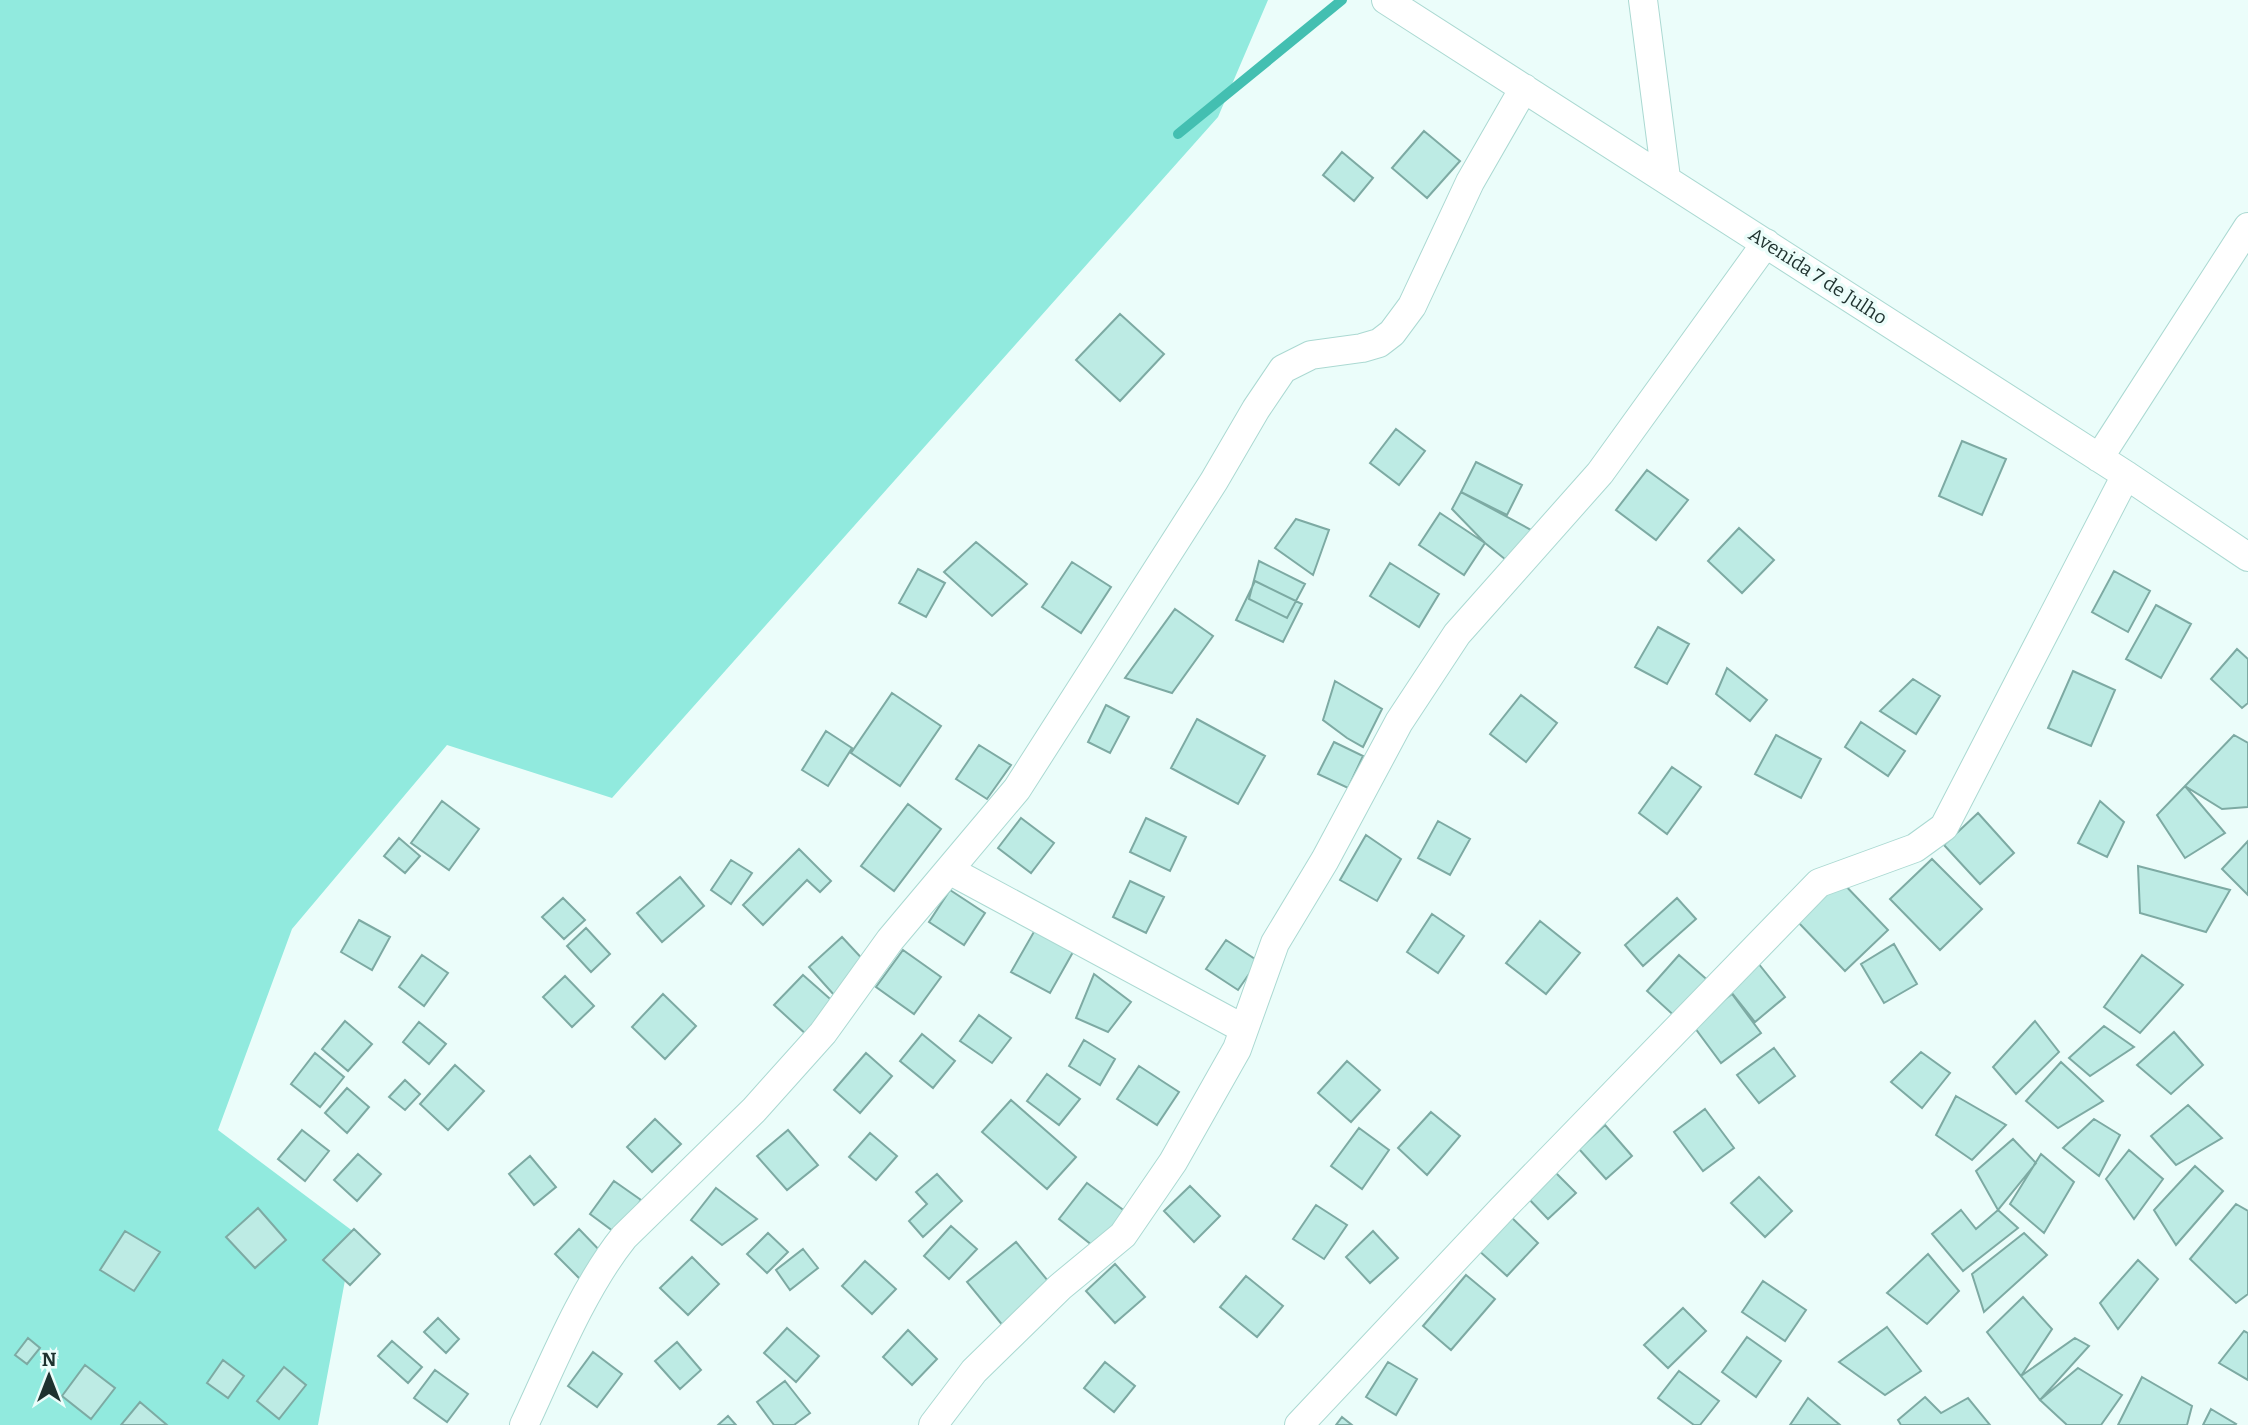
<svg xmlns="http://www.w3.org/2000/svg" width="2248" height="1425" viewBox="0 0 2248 1425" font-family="Bitter,serif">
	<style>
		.green { fill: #91eade }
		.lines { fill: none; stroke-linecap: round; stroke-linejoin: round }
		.stream { stroke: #43bfb1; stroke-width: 10 }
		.building { fill: #bdebe4; stroke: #7daaa3; stroke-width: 2 }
		.street-casing { stroke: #abd9d2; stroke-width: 30 }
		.street { stroke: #fff; stroke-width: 28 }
		.labels { text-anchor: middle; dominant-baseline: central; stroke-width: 7; stroke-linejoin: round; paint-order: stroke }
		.street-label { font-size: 19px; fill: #1e312e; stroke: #ebfdfa }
	</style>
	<rect width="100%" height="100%" fill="#ebfdfa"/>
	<path class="green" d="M0 0H1268L1218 117 612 798 447 745 292 929 218 1130 354 1232 318 1425H0Z"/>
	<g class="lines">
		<path class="stream" d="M1178 134 1342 0"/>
	</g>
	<path class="building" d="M1424 131 1460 161 1427 198 1392 168Z
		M1342 152 1373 178 1354 201 1323 175Z
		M1120 314 1164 354 1120 401 1076 360Z
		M1396 429 1425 451 1399 485 1370 463Z
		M1962 441 2006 459 1982 515 1939 496Z
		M1476 462 1522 485 1507 515 1461 492Z
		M1647 470 1688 500 1656 540 1616 510Z
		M1461 492 1533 531 1506 560 1485 543 1452 509Z
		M1440 513 1485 543 1464 575 1419 545Z
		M1296 519 1329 530 1313 575 1275 548Z
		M1739 528 1774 560 1742 593 1708 561Z
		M976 542 1027 584 992 616 944 572Z
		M1259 561 1305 584 1287 618 1249 599Z
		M1072 562 1111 587 1081 633 1042 607Z
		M1390 563 1439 594 1419 627 1370 596Z
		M918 569 945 583 926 617 899 603Z
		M2114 571 2150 591 2128 632 2092 612Z
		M1255 581 1302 604 1283 642 1236 620Z
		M2156 605 2191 624 2161 678 2126 659Z
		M1175 609 1213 636 1172 693 1125 678Z
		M1658 627 1689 644 1667 684 1635 667Z
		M2237 649 2248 659V703L2242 708 2211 679Z
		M1727 668 1767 700 1750 721 1716 694Z
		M2073 671 2115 690 2091 746 2048 728Z
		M1913 679 1940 696 1916 734 1880 711Z
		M1335 681 1382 709 1363 747 1347 738 1323 720Z
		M892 693 941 726 900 786 851 753Z
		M1521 695 1557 723 1526 762 1490 734Z
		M1106 705 1129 717 1110 753 1088 742Z
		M1197 719 1265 756 1238 804 1171 768Z
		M1861 722 1905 751 1888 776 1845 747Z
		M826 731 852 748 828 786 802 770Z
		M1776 735 1821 759 1801 798 1755 774Z
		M2234 735 2248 743V807L2222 809 2185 786Z
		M1334 742 1363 756 1348 788 1318 774Z
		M979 745 1011 765 987 799 956 779Z
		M1672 767 1701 787 1667 834 1639 813Z
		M2185 786 2225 833 2185 858 2157 815Z
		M442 801 479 829 449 870 411 843Z
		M2100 801 2124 822 2107 857 2078 843Z
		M908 804 941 829 894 891 861 866Z
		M1978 813 2014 853 1980 884 1944 845Z
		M1021 818 1054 843 1031 873 998 848Z
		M1146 818 1186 837 1170 871 1130 852Z
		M1438 821 1470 839 1450 875 1418 858Z
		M1366 835 1401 859 1377 901 1340 880Z
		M399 838 420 856 405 873 384 856Z
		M2248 841V895L2222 869Z
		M799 849 831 881 820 892 807 880 763 925 743 905Z
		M1932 859 1982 909 1940 950 1890 899Z
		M731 860 752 873 731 904 711 890Z
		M2138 866 2230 890 2206 932 2140 913Z
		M680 877 704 906 662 942 637 913Z
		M1840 880 1888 930 1845 971 1797 921Z
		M1130 881 1164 897 1146 933 1113 917Z
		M950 890 985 913 964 945 929 922Z
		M563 898 585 920 564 939 542 917Z
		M1677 898 1696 919 1643 966 1625 945Z
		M1432 914 1464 936 1438 973 1407 952Z
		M359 920 390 937 372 970 341 952Z
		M1540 921 1580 953 1546 994 1506 963Z
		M586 928 610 954 591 972 567 946Z
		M1035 930 1073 952 1050 993 1011 972Z
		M842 937 868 965 835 996 809 967Z
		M1226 940 1258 961 1238 990 1206 969Z
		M1894 944 1917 984 1884 1003 1861 964Z
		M903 950 941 977 914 1014 876 987Z
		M422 955 448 973 424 1006 399 987Z
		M1679 955 1712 984 1679 1020 1647 991Z
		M2142 955 2183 985 2140 1033 2104 1007Z
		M1758 963 1785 997 1755 1022 1728 988Z
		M1094 974 1131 1002 1108 1032 1076 1018Z
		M803 975 837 1005 808 1036 774 1005Z
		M565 976 594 1006 572 1027 543 997Z
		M663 994 696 1026 665 1059 632 1027Z
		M1732 994 1761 1033 1721 1063 1692 1024Z
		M979 1015 1011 1038 992 1063 960 1041Z
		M345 1021 372 1044 348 1071 322 1049Z
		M2035 1021 2059 1052 2016 1094 1993 1067Z
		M419 1022 446 1044 429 1064 403 1042Z
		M2104 1026 2134 1047 2090 1076 2069 1058Z
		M2174 1032 2203 1065 2171 1094 2137 1065Z
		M922 1034 955 1061 933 1088 900 1061Z
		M1084 1040 1115 1059 1100 1085 1069 1066Z
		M1774 1048 1795 1076 1759 1103 1737 1075Z
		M1921 1052 1950 1073 1922 1108 1891 1082Z
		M315 1053 344 1077 320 1107 291 1084Z
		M866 1053 892 1076 860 1113 834 1090Z
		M1347 1061 1380 1090 1351 1122 1318 1093Z
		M2061 1062 2103 1101 2058 1128 2026 1101Z
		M455 1065 484 1091 448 1130 420 1104Z
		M1139 1066 1179 1092 1157 1125 1117 1099Z
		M1047 1074 1080 1099 1059 1125 1027 1101Z
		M405 1080 420 1094 405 1110 389 1097Z
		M347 1088 369 1107 347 1133 325 1113Z
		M1956 1096 2006 1125 1972 1160 1936 1135Z
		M1011 1100 1076 1157 1047 1189 982 1132Z
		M2188 1105 2222 1138 2176 1165 2151 1136Z
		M1705 1109 1734 1148 1703 1171 1674 1132Z
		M1431 1112 1460 1136 1427 1175 1398 1148Z
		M655 1119 681 1144 652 1172 627 1147Z
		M2094 1119 2120 1135 2099 1176 2063 1148Z
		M1605 1125 1632 1156 1606 1179 1579 1149Z
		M1359 1128 1389 1150 1362 1189 1331 1166Z
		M302 1130 329 1151 305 1181 278 1159Z
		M788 1130 818 1165 787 1190 757 1156Z
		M870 1133 897 1156 876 1180 849 1157Z
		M2013 1139 2036 1163 1998 1210 1976 1171Z
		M2129 1150 2163 1179 2134 1219 2106 1179Z
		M358 1154 381 1174 357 1201 334 1180Z
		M2041 1154 2074 1182 2044 1233 2010 1204Z
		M530 1156 556 1187 534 1205 509 1174Z
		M2195 1166 2223 1191 2176 1245 2154 1210Z
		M1553 1170 1576 1193 1548 1219 1526 1196Z
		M937 1174 962 1201 923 1237 909 1221 927 1204 916 1192Z
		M1759 1177 1792 1211 1765 1237 1731 1203Z
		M614 1181 641 1200 617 1234 590 1214Z
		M1087 1183 1126 1212 1097 1249 1059 1219Z
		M1190 1186 1220 1216 1194 1242 1164 1211Z
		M716 1188 757 1219 722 1245 691 1220Z
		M2236 1204 2248 1211V1294L2236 1303 2190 1259Z
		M1316 1205 1347 1225 1324 1259 1293 1239Z
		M258 1208 286 1240 255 1268 226 1237Z
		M1961 1210 1976 1229 1998 1210 2018 1228 1963 1271 1932 1234Z
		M1509 1215 1538 1243 1507 1276 1477 1249Z
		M951 1226 977 1249 949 1279 924 1256Z
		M354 1229 380 1254 350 1285 323 1260Z
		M579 1229 605 1256 580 1279 555 1254Z
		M125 1231 160 1252 134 1291 100 1270Z
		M1373 1231 1398 1258 1370 1283 1346 1257Z
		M768 1233 788 1252 767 1273 747 1254Z
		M2024 1233 2047 1255 1984 1312 1972 1274Z
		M1016 1242 1053 1287 1004 1327 967 1282Z
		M803 1249 818 1268 790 1290 776 1270Z
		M1928 1254 1959 1291 1927 1324 1887 1293Z
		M692 1257 719 1284 688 1315 660 1288Z
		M2138 1260 2158 1279 2118 1329 2100 1303Z
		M865 1261 896 1289 872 1314 842 1286Z
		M1115 1264 1145 1297 1115 1323 1086 1291Z
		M1466 1275 1495 1299 1451 1350 1423 1326Z
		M1246 1276 1283 1306 1257 1337 1220 1307Z
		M1763 1281 1806 1310 1785 1341 1742 1312Z
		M2023 1297 2052 1329 2021 1376 1987 1332Z
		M1683 1308 1706 1331 1668 1368 1644 1345Z
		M438 1318 459 1339 446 1353 424 1332Z
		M1887 1327 1921 1371 1885 1395 1839 1362Z
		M787 1328 819 1356 796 1382 764 1353Z
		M908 1330 937 1359 912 1385 883 1357Z
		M2244 1331 2248 1333V1380L2219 1363Z
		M1747 1337 1781 1361 1756 1397 1722 1372Z
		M28 1338 40 1348 27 1364 15 1355Z
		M2075 1338 2089 1346 2040 1400 2021 1376Z
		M392 1341 422 1367 408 1383 378 1356Z
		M677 1342 701 1370 680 1389 655 1361Z
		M593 1352 622 1374 597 1407 568 1386Z
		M223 1360 244 1376 228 1398 207 1383Z
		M1105 1362 1135 1386 1114 1412 1084 1388Z
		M1388 1362 1417 1379 1396 1415 1366 1397Z
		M85 1365 115 1388 91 1419 62 1396Z
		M284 1367 306 1385 279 1419 257 1401Z
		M2078 1368 2122 1395 2101 1425H2067L2040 1400Z
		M435 1370 468 1394 447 1422 414 1398Z
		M1679 1371 1719 1401 1700 1425H1694L1658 1398Z
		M2142 1377 2192 1406 2187 1425H2118Z
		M785 1381 810 1413 794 1425H774L757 1402Z
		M1925 1397 1941 1413 1968 1398 1990 1425H1901L1898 1420Z
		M1808 1398 1840 1425H1790Z
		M140 1402 167 1425H121Z
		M2211 1409 2236 1424 2235 1425H2203Z
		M728 1416 736 1425H718Z
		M1342 1417 1352 1425H1336Z"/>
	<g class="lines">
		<defs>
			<path id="street" d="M1386 0 2126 475 2248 557
				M1643 0 1666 178
				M2099 458 2248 227
				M949 870 1244 1029
				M524 1425C552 1365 583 1288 624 1237L754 1110 823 1033 890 940 1017 789 1214 481 1256 409 1283 369 1311 355 1362 348 1379 343 1392 333 1412 306 1470 182 1524 88
				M933 1425 974 1371 1060 1287 1123 1235 1173 1162 1237 1049 1275 943 1325 860 1399 722 1457 634 1600 473 1766 243
				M1299 1425 1503 1208 1819 883 1915 848 1944 827 2126 475"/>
		</defs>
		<use href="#street" class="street-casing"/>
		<use href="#street" class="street"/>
	</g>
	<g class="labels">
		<g class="street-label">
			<text transform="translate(1818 276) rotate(33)">Avenida 7 de Julho</text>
		</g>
	</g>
	<g transform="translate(49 1376)" stroke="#ebfdfa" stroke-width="5" paint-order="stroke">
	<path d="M0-5L12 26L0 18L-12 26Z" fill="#1e312e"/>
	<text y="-10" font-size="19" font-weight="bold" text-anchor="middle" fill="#1e312e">N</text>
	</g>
</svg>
